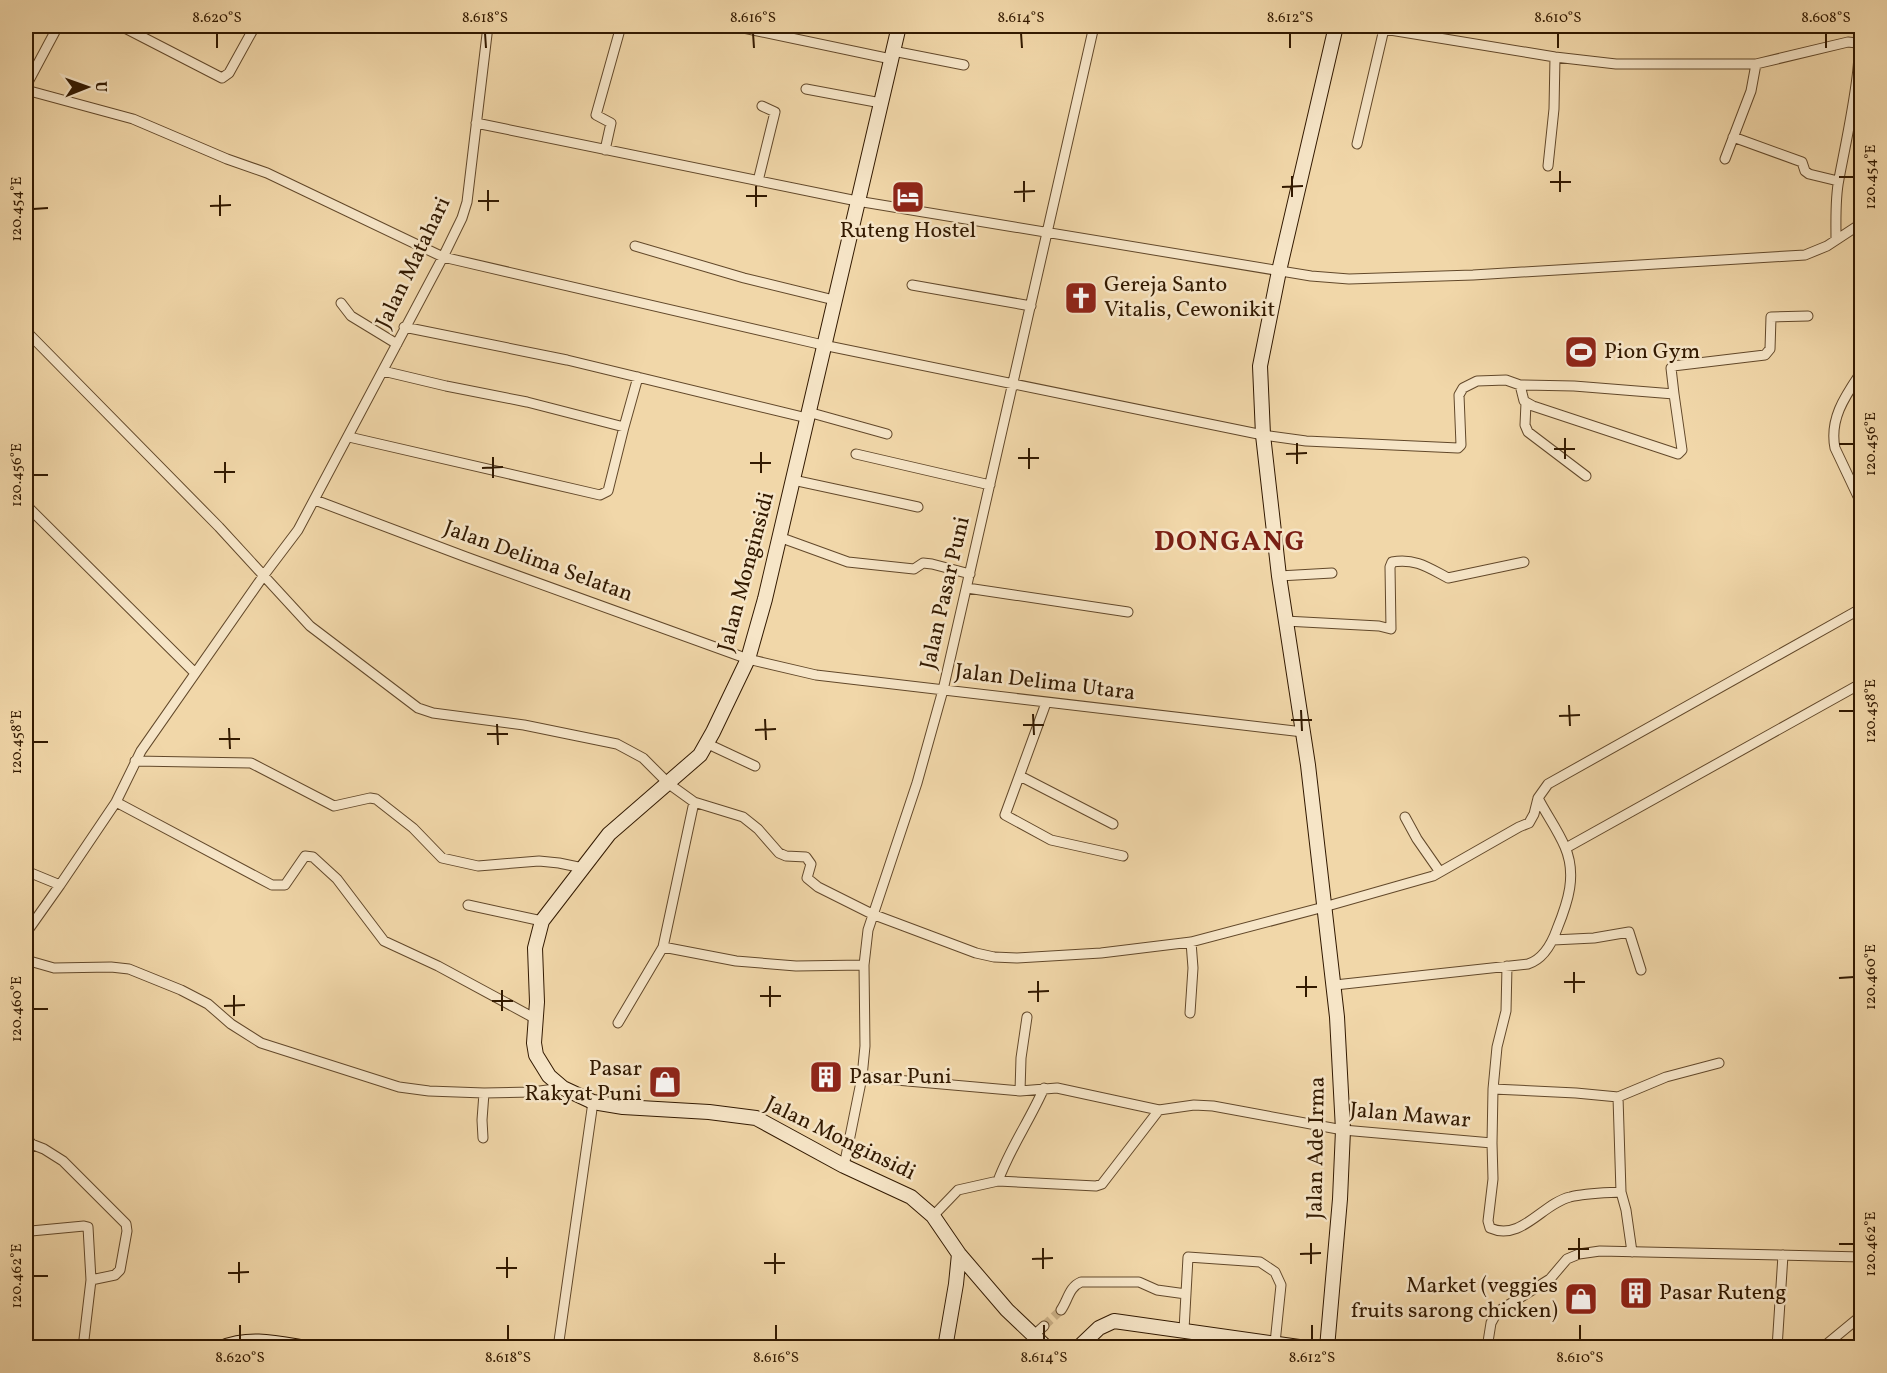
<svg xmlns="http://www.w3.org/2000/svg" width="1887" height="1373" viewBox="0 0 1887 1373" font-family="Vollkorn,serif">
	<style>
		.lines { fill: none; stroke-linecap: round; stroke-linejoin: round }
		.street-tunnel { stroke: #cbb187; stroke-width: 9; stroke-dasharray: 9 4.5; stroke-linecap: butt }
		.street-casing { stroke: #62482a; stroke-width: 11 }
		.secondary-casing { stroke: #321900; stroke-width: 16 }
		.street { stroke: #f6e5c7; stroke-width: 9 }
		.secondary { stroke: #f6e5c7; stroke-width: 14 }
		.ticks { fill: none; stroke: #321900; stroke-width: 2 }
		.labels { text-anchor: middle; dominant-baseline: central; stroke-width: 5; stroke-linejoin: round; paint-order: stroke }
		.poi-label { font-size: 22px; fill: #321900; stroke: #f6e5c7; text-anchor: start }
		.street-label { font-size: 22px; fill: #321900; stroke: #f6e5c7 }
		.district-label { font-size: 28px; font-weight: bold; letter-spacing: 1.5px; fill: #7a1f14; stroke: #f6e5c7 }
		.neatline { fill: none; stroke: #321900; stroke-width: 2 }
		.ticks-label { font-size: 15px; text-anchor: middle; fill: #321900 }
	</style>
	<rect width="100%" height="100%" fill="#f1d7a9"/>
	<filter id="stains"><feTurbulence type="fractalNoise" baseFrequency=".00333" numOctaves="4"/><feColorMatrix values="0 0 0 0 .2 0 0 0 0 .09 0 0 0 0 .02 0 0 0 .5 -.17"/></filter>
	<radialGradient id="worn" r=".72"><stop offset=".6" stop-color="#630" stop-opacity="0"/><stop offset="1" stop-color="#630" stop-opacity=".3"/></radialGradient>
	<g class="lines">
		<path class="street-tunnel" d="M1044 1326 1061 1310"/>
		<defs>
			<path id="street" d="M121 26 222 78 229 73 255 26
				M734 26 891 59
				M1343 26 1384 29 1555 57 1616 64H1756L1848 42 1857 43C1865 58 1843 156 1839 179 1835 198 1836 219 1836 239
				M893 51 964 65
				M26 86 58 26
				M806 89 881 103
				M26 90 133 119 227 159 267 173 443 257 823 345 1263 435 1306 441 1458 448 1461 445 1459 395 1463 388 1477 381 1506 380 1520 385 1574 386 1674 394 1671 368 1673 366 1765 355 1770 349 1771 317 1808 316
				M476 123 857 201 1311 276 1349 279 1473 275 1805 255 1827 246 1862 223
				M1733 137 1802 162 1805 171 1809 174 1838 181
				M1357 144 1384 29
				M605 150 611 123 596 115 621 26
				M1725 159 1751 91 1756 64
				M1548 166 1554 109 1555 57
				M758 181 775 112 762 106
				M635 246 744 278 834 300
				M912 285 1031 306
				M341 303 351 316 397 344
				M404 327 567 360 807 418
				M26 331 219 527 310 626 418 708 433 713 524 725 617 744 643 758 669 784 694 802 743 817 758 829 779 853 786 856 806 857 811 864 807 878 818 887 872 914 976 953 994 957 1017 958 1101 953 1191 942 1324 907 1433 876 1519 827 1529 823 1534 814 1538 798
				M383 371 446 386 527 402 624 427 638 377
				M1862 371C1846 395 1829 418 1835 448L1862 505
				M1520 385 1524 401 1533 406 1678 454 1682 450 1674 394
				M1526 403 1525 425 1528 432 1586 476
				M808 412 887 434
				M349 437 600 495 608 491 624 427
				M856 454 990 485
				M793 480 918 507
				M315 500 466 557 748 659 816 675 1303 732
				M26 505 195 673
				M779 537 848 562 914 569 923 563 932 564 970 574
				M1279 576 1332 573
				M967 588 1128 612
				M1285 621 1379 626 1391 629 1390 567 1392 562C1416 558 1429 568 1448 578L1524 562
				M1046 703 1005 815 1051 840 1123 856
				M708 744 755 766
				M135 761 251 763 334 806 370 798 376 799 413 828 442 858 478 866 539 861 559 863 583 868
				M1020 776 1113 824
				M116 802 272 885H285L305 856 313 857 337 879 384 941 438 966 536 1019
				M1405 817 1417 839 1440 872
				M1566 848 1862 683
				M26 871 60 885
				M468 905 542 921
				M26 933 60 885 116 802 141 751 264 575 298 530 443 257 462 218 467 202 488 26
				M1553 940 1594 938 1629 932 1641 970
				M663 947 736 961 796 966 864 965
				M26 960 54 968 111 967 129 969 181 990 208 1004 231 1024 261 1043 399 1087 429 1091 484 1093 532 1092 563 1088
				M1335 985 1528 964C1544 959 1552 943 1557 929 1568 902 1577 875 1565 847 1558 830 1546 814 1538 798L1548 784 1862 608
				M1190 1013 1193 968 1191 942
				M618 1023 663 947 694 802
				M862 1077 1020 1091 1057 1088 1159 1110 1194 1105 1213 1106 1343 1130 1492 1143 1493 1179 1488 1221 1490 1228C1521 1242 1543 1203 1570 1197 1586 1193 1604 1193 1621 1192L1626 1210 1632 1252
				M1493 1089 1497 1047 1506 1011 1507 966
				M1020 1091 1021 1058 1027 1017
				M483 1138 482 1120 484 1093
				M26 1142 44 1149 63 1161 126 1224 127 1231 120 1270 115 1275 91 1280
				M1492 1143 1493 1089 1576 1093 1618 1097
				M26 1159 31 1143
				M844 1166 862 1077 865 1046 864 965 868 930 917 783 943 690 1094 26
				M998 1181 1096 1186 1102 1184 1159 1110
				M1621 1192 1618 1097 1666 1077 1719 1063
				M933 1216 958 1190 998 1181C1010 1148 1030 1120 1044 1088
				M31 1231 84 1226 88 1227 91 1280 83 1348
				M1061 1310C1068 1300 1069 1287 1081 1282H1139L1157 1290 1186 1294
				M1184 1330 1188 1257 1260 1262 1275 1272 1281 1285 1275 1343
				M1034 1335 1044 1326
				M558 1348 593 1102
				M1487 1348 1491 1323 1497 1312 1550 1279 1567 1259 1579 1254 1600 1251 1862 1257
				M1777 1348 1783 1255
				M1822 1348 1862 1315"/>
			<path id="secondary" d="M899 26 765 599 748 659 713 732 700 755 609 834 542 921 535 948 537 1002 534 1043 536 1055 549 1076 563 1088 593 1102 623 1107 709 1112 756 1118 844 1166 911 1197 933 1216 959 1254 1007 1310 1047 1348
				M221 1348C249 1336 277 1343 306 1348
				M945 1348 956 1284 959 1254
				M1078 1348 1099 1328 1114 1321 1306 1348
				M1327 1348 1340 1199 1343 1130 1337 1017 1308 765 1279 576 1263 435 1260 366 1279 271 1336 26"/>
		</defs>
		<use href="#street" class="street-casing"/>
		<use href="#secondary" class="secondary-casing"/>
		<use href="#street" class="street"/>
		<use href="#secondary" class="secondary"/>
	</g>
	<path class="ticks" d="M217 33V48M485 33 486 48M753 33 754 48M1021 33 1022 48M1290 33V48M1558 33V48M1826 33V48M1560 171V192M1292 176V197M1839 177H1854M1024 181V202M1550 182H1571M756 186V207M1282 187 1303 186M488 190V211M1014 192 1035 191M220 195V216M746 196H767M478 201H499M210 206 231 205M33 209 48 208M1565 438V459M1297 443V464M1839 444H1854M1029 448V469M1554 449H1575M761 452V473M1286 454 1307 453M493 457V478M1018 458H1039M225 462V483M750 463H771M482 468 503 467M214 472H235M33 475H48M1569 705 1570 726M1301 710 1302 731M1839 711H1854M1033 714 1034 735M1559 716 1580 715M765 719 766 740M1291 720H1312M497 724 498 745M1023 725H1044M229 728 230 749M755 730 776 729M487 734H508M219 739H240M33 742H48M1574 972V993M1306 976V997M1839 978 1854 977M1038 981V1002M1564 982H1585M770 986V1007M1296 987H1317M502 990V1011M1028 992 1049 991M234 995V1016M760 996H781M492 1001H513M224 1006 245 1005M33 1009H48M1579 1238V1259M1311 1243V1264M1839 1244H1854M1043 1248V1269M1568 1249H1589M775 1253V1274M1300 1254 1321 1253M507 1257V1278M1032 1259 1053 1258M239 1262V1283M764 1263H785M496 1268H517M228 1273 249 1272M33 1276H48M240 1325V1340M508 1325V1340M776 1325V1340M1044 1325V1340M1312 1325V1340M1580 1325V1340"/>
	<defs>
		<symbol id="hotel-square" viewBox="-11 -11 22 22"><rect x="-9" y="-9" width="18" height="18" rx="4" fill="#8f2418" stroke="#f6e5c7"/><path d="M-6-4.5h1.5V1H6V5H4.5V3h-9V5H-6ZM-4 0a1.8 1.8 0 1 1 3.6 0ZM.5 0V-2.5h3Q6-2.5 6 0Z" fill="#fff"/></symbol>
		<symbol id="church-square" viewBox="-11 -11 22 22"><rect x="-9" y="-9" width="18" height="18" rx="4" fill="#8f2418" stroke="#f6e5c7"/><path d="M-1.2-6h2.4v3.5h3.3v2.4h-3.3V6h-2.4V-.1h-3.3v-2.4h3.3Z" fill="#fff"/></symbol>
		<symbol id="stadium-square" viewBox="-11 -11 22 22"><rect x="-9" y="-9" width="18" height="18" rx="4" fill="#8f2418" stroke="#f6e5c7"/><path d="M0-5a6.5 5 0 1 0 0 10a6.5 5 0 1 0 0-10ZM-3.5-1.8h7v3.6h-7Z" fill="#fff"/></symbol>
		<symbol id="building-square" viewBox="-11 -11 22 22"><rect x="-9" y="-9" width="18" height="18" rx="4" fill="#8f2418" stroke="#f6e5c7"/><path d="M-4-6H4V6H1V3H-1V6H-4ZM-2.5-4.3h1.7v1.8h-1.7ZM.8-4.3h1.7v1.8H.8ZM-2.5-1h1.7V.8h-1.7ZM.8-1h1.7V.8H.8Z" fill="#fff"/></symbol>
		<symbol id="shop-square" viewBox="-11 -11 22 22"><rect x="-9" y="-9" width="18" height="18" rx="4" fill="#8f2418" stroke="#f6e5c7"/><path d="M-5-2.5h2.3a2.7 3.5 0 0 1 5.4 0H5L5.5 6h-11ZM-1.5-2.5h3a1.5 2.3 0 0 0-3 0Z" fill="#fff"/></symbol>
	</defs>
	<g fill-rule="evenodd">
		<use href="#hotel-square" x="889" y="178" width="38" height="38"/>
		<use href="#church-square" x="1062" y="279" width="38" height="38"/>
		<use href="#stadium-square" x="1562" y="333" width="38" height="38"/>
		<use href="#building-square" x="807" y="1058" width="38" height="38"/>
		<use href="#shop-square" x="646" y="1063" width="38" height="38"/>
		<use href="#building-square" x="1617" y="1274" width="38" height="38"/>
		<use href="#shop-square" x="1562" y="1280" width="38" height="38"/>
	</g>
	<g class="labels">
		<g class="poi-label">
			<text x="908" y="231" text-anchor="middle">Ruteng Hostel</text>
			<text x="1104" y="285">Gereja Santo<tspan x="1104" dy="25">Vitalis, Cewonikit</tspan></text>
			<text x="1604" y="352">Pion Gym</text>
			<text x="642" y="1069" text-anchor="end">Pasar<tspan x="642" dy="25">Rakyat Puni</tspan></text>
			<text x="849" y="1077">Pasar Puni</text>
			<text x="1558" y="1286" text-anchor="end">Market (veggies<tspan x="1558" dy="25">fruits sarong chicken)</tspan></text>
			<text x="1659" y="1293">Pasar Ruteng</text>
		</g>
		<g class="street-label">
			<text transform="translate(414 263) rotate(-64)">Jalan Matahari</text>
			<text transform="translate(538 562) rotate(20)">Jalan Delima Selatan</text>
			<text transform="translate(747 572) rotate(-75)">Jalan Monginsidi</text>
			<text transform="translate(946 593) rotate(-77)">Jalan Pasar Puni</text>
			<text transform="translate(1045 683) rotate(7)">Jalan Delima Utara</text>
			<text transform="translate(1410 1116) rotate(5)">Jalan Mawar</text>
			<text transform="translate(840 1139) rotate(26)">Jalan Monginsidi</text>
			<text transform="translate(1317 1148) rotate(-89)">Jalan Ade Irma</text>
		</g>
		<g class="district-label">
			<text x="1230" y="542">DONGANG</text>
		</g>
	</g>
	<rect width="1887" height="1373" fill="none" stroke="#f1d7a9" stroke-width="66"/>
	<g transform="translate(87 87) rotate(89)" stroke="#f6e5c7" stroke-width="4.5" paint-order="stroke">
	<path d="M0-4.5L10 22L0 15L-10 22Z" fill="#321900"/>
	<text y="-9" font-size="16" font-weight="bold" text-anchor="middle" fill="#321900">U</text>
	</g>
	<rect x="33" y="33" width="1821" height="1307" class="neatline"/>
	<g class="ticks-label">
		<text x="217" y="22">8.620°S</text>
		<text x="485" y="22">8.618°S</text>
		<text x="753" y="22">8.616°S</text>
		<text x="1021" y="22">8.614°S</text>
		<text x="1290" y="22">8.612°S</text>
		<text x="1558" y="22">8.610°S</text>
		<text x="1826" y="22">8.608°S</text>
		<text transform="translate(1870 177) rotate(-90)" y="5">120.454°E</text>
		<text transform="translate(16 209) rotate(-90)" y="5">120.454°E</text>
		<text transform="translate(1870 444) rotate(-90)" y="5">120.456°E</text>
		<text transform="translate(16 475) rotate(-90)" y="5">120.456°E</text>
		<text transform="translate(1870 711) rotate(-90)" y="5">120.458°E</text>
		<text transform="translate(16 742) rotate(-90)" y="5">120.458°E</text>
		<text transform="translate(1870 977) rotate(-90)" y="5">120.460°E</text>
		<text transform="translate(16 1009) rotate(-90)" y="5">120.460°E</text>
		<text transform="translate(1870 1244) rotate(-90)" y="5">120.462°E</text>
		<text transform="translate(16 1276) rotate(-90)" y="5">120.462°E</text>
		<text x="240" y="1362">8.620°S</text>
		<text x="508" y="1362">8.618°S</text>
		<text x="776" y="1362">8.616°S</text>
		<text x="1044" y="1362">8.614°S</text>
		<text x="1312" y="1362">8.612°S</text>
		<text x="1580" y="1362">8.610°S</text>
	</g>
	<rect width="100%" height="100%" filter="url(#stains)"/>
	<rect width="100%" height="100%" fill="url(#worn)"/>
</svg>
